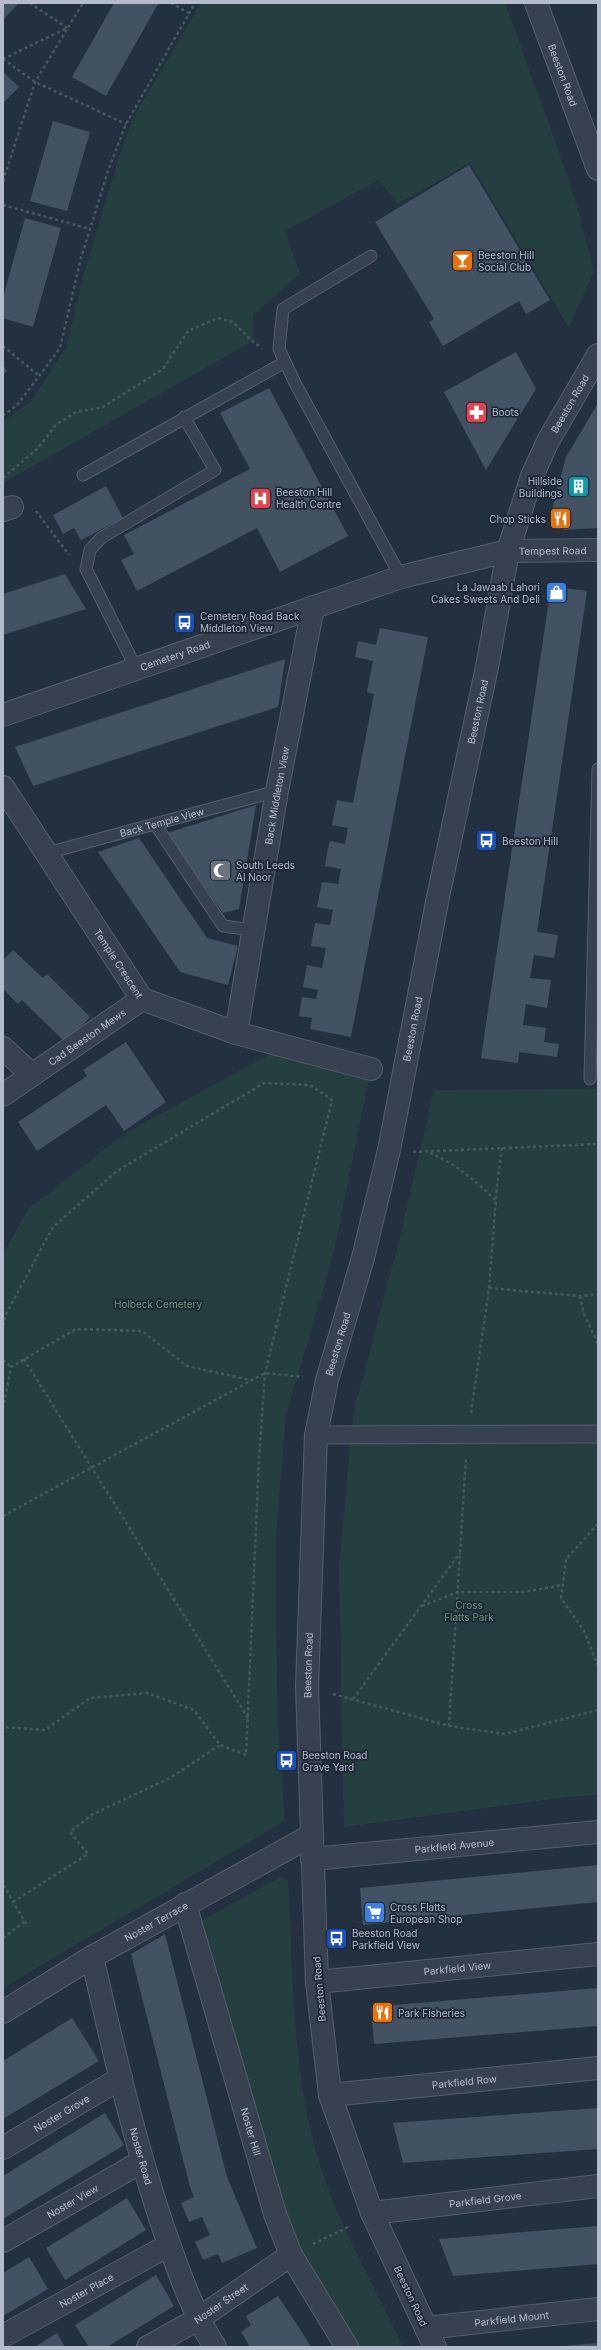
<svg xmlns="http://www.w3.org/2000/svg" width="601" height="2350" viewBox="0 0 601 2350" font-family="Inter,sans-serif">
	<style>
		.green { fill: #253e40 }
		.building { fill: #435263 }
		.lines { fill: none; stroke-linecap: round; stroke-linejoin: round }
		.service-casing { stroke: #555f6d; stroke-width: 13 }
		.pedestrian-casing { stroke: #555f6d; stroke-width: 19 }
		.minor-casing { stroke: #555f6d; stroke-width: 24 }
		.tertiary-casing { stroke: #555f6d; stroke-width: 24 }
		.path { stroke: #435b5d; stroke-width: 2.5; stroke-dasharray: 3 3; stroke-linecap: butt }
		.service { stroke: #37414f; stroke-width: 11 }
		.pedestrian { stroke: #37414f; stroke-width: 17 }
		.minor { stroke: #37414f; stroke-width: 22 }
		.tertiary { stroke: #37414f; stroke-width: 22 }
		.labels { text-anchor: middle; dominant-baseline: central; stroke-width: 3.5; stroke-linejoin: round; paint-order: stroke }
		.street-label { font-size: 10px; fill: #b3bcca; stroke: #1c2634 }
		.poi-label { font-size: 10px; fill: #b3bcca; stroke: #1c2634; text-anchor: start }
		.park-label { font-size: 10px; fill: #689c72; stroke: #1c2634 }
	</style>
	<rect width="100%" height="100%" fill="#23303f"/>
	<path class="green" d="M201 3H505L571 185 594 271 569 328 470 163 398 204 379 180 285 231 300 274 253 315 255 340 3 483V421L30 402 66 348 84 273 122 147 134 116Z
		M285 1046 371 1069 333 1256 286 1416 276 1539V1629L278 1725 285 1821 3 1988V1254L27 1210 127 1132Z
		M598 1089V1795L567 1797 344 1827 339 1568 353 1414 399 1241 434 1090Z
		M282 1876 288 1881C294 1982 291 2092 328 2188 348 2241 379 2296 403 2347H352L293 2244 201 1921Z"/>
	<path class="building" d="M3 3H19L3 20Z
		M114 3 158 4 106 96 72 77Z
		M3 72 19 87 3 103Z
		M53 121 90 132 67 211 30 201Z
		M469 165 550 300 526 314 519 301 443 346 429 322 434 319 375 222Z
		M25 218 61 228 33 327 3 318V298Z
		M516 352 536 389 486 470 444 392Z
		M3 365 7 371 3 374Z
		M269 388 348 536 280 572 257 528 137 591 121 560 134 554 124 535 250 469 220 413Z
		M598 403V528L564 530 550 517 566 457Z
		M106 486 123 518 81 540 74 528 63 534 53 515Z
		M65 574 86 609 3 635V594Z
		M551 586 587 591 537 932 558 935 554 958 534 955 530 978 551 980 547 1008 526 1004 523 1025 546 1028 544 1042 559 1044 557 1057 519 1052 518 1063 481 1058Z
		M380 628 428 637 351 1037 310 1029 312 1018 299 1016 302 997 316 999 318 990 303 987 307 965 322 968 326 948 311 946 315 923 330 925 333 910 317 907 322 882 338 884 341 869 325 866 327 853 330 841 345 844 348 828 332 825 337 800 353 803 374 694 367 692 373 661 355 657 358 641 376 645Z
		M285 659 278 707 175 740 33 786 15 747Z
		M256 805 239 909 223 913 167 833Z
		M139 838 207 938 238 946 228 985 180 972 98 852Z
		M13 950 43 978 47 974 90 1017 66 1043 22 1000 18 1004 3 989V960Z
		M126 1042 166 1102 124 1131 106 1105 37 1151 18 1122 87 1076 83 1070Z
		M598 1865V1902L363 1925 360 1888Z
		M165 1934 227 2177 257 2248 222 2263 218 2254 203 2260 195 2242 210 2235 202 2217 189 2222 181 2203 194 2197 190 2187 131 1954Z
		M598 1988V2026L374 2044 371 2007Z
		M72 2018 99 2061 3 2119V2061Z
		M598 2108V2149L403 2163 393 2123Z
		M105 2113 124 2145 3 2219V2176Z
		M127 2198 146 2230 65 2280 46 2248Z
		M598 2226V2264L453 2276 439 2239Z
		M29 2257 48 2289 3 2316V2273Z
		M156 2275 174 2306 107 2347H89L75 2325Z
		M278 2296 303 2334 311 2347H250L241 2332 251 2325 246 2316Z
		M57 2333 65 2347H35Z
		M598 2343V2347H563V2346Z"/>
	<g class="lines">
		<defs>
			<g id="service">
				<path d="M371 256 283 309 279 349 295 383 401 577"/>
				<path d="M83 475 285 362"/>
				<path d="M137 670 86 569 90 550 101 538 215 470 184 417"/>
				<path d="M155 824 223 926 253 930"/>
				<path id="s1" d="M47 853 277 791"/>
				<path d="M590 1079 598 769"/>
			</g>
			<path id="pedestrian" d="M316 1435 598 1434"/>
			<g id="minor">
				<path d="M3 510 12 507"/>
				<path id="s2" d="M3 787 142 999 236 1033 371 1069"/>
				<path id="s3" d="M236 1033 277 791 313 607"/>
				<path d="M3 1048 32 1075"/>
				<path id="s4" d="M3 1095 142 999"/>
				<path id="s5" d="M312 1859 598 1832"/>
				<path id="s6" d="M185 1904 275 2214 291 2255 347 2347"/>
				<path id="s7" d="M92 1957C113 2047 133 2137 162 2224 177 2267 191 2309 215 2347"/>
				<path id="s8" d="M317 1982 598 1954"/>
				<path id="s9" d="M3 2012 92 1957 312 1835"/>
				<path id="s10" d="M330 2095 598 2068"/>
				<path id="s11" d="M3 2148 121 2078"/>
				<path id="s12" d="M372 2213 598 2186"/>
				<path id="s13" d="M3 2241 141 2162"/>
				<path id="s14" d="M426 2328 598 2309"/>
				<path id="s15" d="M3 2336 169 2245"/>
				<path id="s16" d="M148 2347 198 2319 291 2255"/>
			</g>
			<g id="tertiary">
				<path id="s17" d="M536 3 598 169"/>
				<path id="s18" d="M3 715 401 577 508 551 598 550"/>
				<path id="s19" d="M435 2347 372 2213 330 2095 317 1982 307 1686 316 1435 327 1380 363 1258 389 1150 438 897 487 667 508 551 532 476 548 441 598 355"/>
			</g>
		</defs>
		<use href="#service" class="service-casing"/>
		<use href="#pedestrian" class="pedestrian-casing"/>
		<use href="#minor" class="minor-casing"/>
		<use href="#tertiary" class="tertiary-casing"/>
		<path class="path" d="M30 3 67 28
			M171 3 189 13
			M3 59 35 82 126 124
			M3 59 67 28
			M3 181 35 82 83 3
			M3 205 90 229
			M3 346 39 376
			M3 416 18 404 60 348 81 258 109 168 126 124 195 3
			M3 478 37 449 56 425 76 412 103 407 163 369 188 331 218 318 233 322 256 345H260
			M36 511 69 555
			M413 1152 598 1144
			M430 1153C456 1164 476 1181 496 1201
			M489 1288 580 1296 598 1294
			M580 1296 584 1314 598 1344
			M3 1326 6 1314 53 1227 117 1171 264 1083 310 1085 332 1100 265 1373 259 1459 246 1755 220 1745 194 1710 147 1693 90 1698 45 1730 3 1727
			M24 1359 248 1718
			M3 1360 11 1367
			M3 1409 11 1367 76 1329 142 1331 187 1366 250 1380
			M471 1413 489 1288 497 1186 502 1147
			M3 1516 265 1373 303 1377
			M598 1524 566 1559 561 1598 584 1631 598 1666
			M422 1606 458 1592H524L563 1585
			M333 1694 449 1726 505 1734 598 1710
			M353 1699 460 1553
			M449 1726 466 1457
			M3 1879 4 1886 28 1927
			M13 1902 88 1854 70 1832 93 1814 170 1778 220 1745
			M3 1938 25 1921
			M313 2244 350 2226"/>
		<use href="#service" class="service"/>
		<use href="#pedestrian" class="pedestrian"/>
		<use href="#minor" class="minor"/>
		<use href="#tertiary" class="tertiary"/>
	</g>
	<defs>
		<symbol id="bar-square" viewBox="-11 -11 22 22"><rect x="-9" y="-9" width="18" height="18" rx="4" fill="#e8710a" stroke="#1c2634"/><path d="M-6-5H6L.8 .8V4.5H3.5V6h-7V4.5H-.8V.8Z" fill="#fff"/></symbol>
		<symbol id="pharmacy-square" viewBox="-11 -11 22 22"><rect x="-9" y="-9" width="18" height="18" rx="4" fill="#e0444e" stroke="#1c2634"/><path d="M-2-6h4v4h4v4h-4v4h-4v-4h-4v-4h4Z" fill="#fff"/></symbol>
		<symbol id="building-square" viewBox="-11 -11 22 22"><rect x="-9" y="-9" width="18" height="18" rx="4" fill="#0f9aa8" stroke="#1c2634"/><path d="M-4-6H4V6H1V3H-1V6H-4ZM-2.5-4.3h1.7v1.8h-1.7ZM.8-4.3h1.7v1.8H.8ZM-2.5-1h1.7V.8h-1.7ZM.8-1h1.7V.8H.8Z" fill="#fff"/></symbol>
		<symbol id="hospital-square" viewBox="-11 -11 22 22"><rect x="-9" y="-9" width="18" height="18" rx="4" fill="#e0444e" stroke="#1c2634"/><path d="M-5-5h3v3.5h4V-5h3V5h-3V1.5h-4V5h-3Z" fill="#fff"/></symbol>
		<symbol id="restaurant-square" viewBox="-11 -11 22 22"><rect x="-9" y="-9" width="18" height="18" rx="4" fill="#e8710a" stroke="#1c2634"/><path d="M-5-6h1v4h1v-4h1v4h1v-4h1v5L-1.5 .5V6h-2V.5L-5-1ZM5-6V6H3V1.5H1.5Q1.5-4 5-6Z" fill="#fff"/></symbol>
		<symbol id="shop-square" viewBox="-11 -11 22 22"><rect x="-9" y="-9" width="18" height="18" rx="4" fill="#3f7fe0" stroke="#1c2634"/><path d="M-5-2.5h2.3a2.7 3.5 0 0 1 5.4 0H5L5.5 6h-11ZM-1.5-2.5h3a1.5 2.3 0 0 0-3 0Z" fill="#fff"/></symbol>
		<symbol id="bus-square" viewBox="-11 -11 22 22"><rect x="-9" y="-9" width="18" height="18" rx="4" fill="#1a4fb4" stroke="#1c2634"/><path d="M-5-6H5V4H4V6H2V4H-2V6H-4V4H-5ZM-3.5-4V0h7V-4ZM-3.5 1.2v1.5H-2V1.2ZM2 1.2v1.5H3.5V1.2Z" fill="#fff"/></symbol>
		<symbol id="mosque-square" viewBox="-11 -11 22 22"><rect x="-9" y="-9" width="18" height="18" rx="4" fill="#6b7280" stroke="#1c2634"/><path d="M3.5-4.9A6 6 0 1 0 3.5 4.9A5 5 0 1 1 3.5-4.9Z" fill="#fff"/></symbol>
		<symbol id="supermarket-square" viewBox="-11 -11 22 22"><rect x="-9" y="-9" width="18" height="18" rx="4" fill="#3f7fe0" stroke="#1c2634"/><path d="M-6-5.5h2.5l.6 2H6L4.5 2H-2.5L-4.4-4H-6ZM-1.5 3.2a1.3 1.3 0 1 0 .1 0ZM3 3.2a1.3 1.3 0 1 0 .1 0Z" fill="#fff"/></symbol>
	</defs>
	<g fill-rule="evenodd">
		<use href="#bar-square" x="450" y="248" width="25" height="25"/>
		<use href="#pharmacy-square" x="464" y="400" width="25" height="25"/>
		<use href="#building-square" x="566" y="474" width="25" height="25"/>
		<use href="#hospital-square" x="248" y="486" width="25" height="25"/>
		<use href="#restaurant-square" x="548" y="506" width="25" height="25"/>
		<use href="#shop-square" x="544" y="580" width="25" height="25"/>
		<use href="#bus-square" x="172" y="610" width="25" height="25"/>
		<use href="#bus-square" x="474" y="828" width="25" height="25"/>
		<use href="#mosque-square" x="208" y="858" width="25" height="25"/>
		<use href="#bus-square" x="274" y="1748" width="25" height="25"/>
		<use href="#supermarket-square" x="362" y="1900" width="25" height="25"/>
		<use href="#bus-square" x="324" y="1926" width="25" height="25"/>
		<use href="#restaurant-square" x="370" y="2000" width="25" height="25"/>
	</g>
	<g class="labels">
		<g class="street-label">
			<text stroke="none"><textPath href="#s17" startOffset="77">Beeston Road</textPath></text>
			<text stroke="none"><textPath href="#s19" startOffset="2000">Beeston Road</textPath></text>
			<text stroke="none"><textPath href="#s18" startOffset="576">Tempest Road</textPath></text>
			<text stroke="none"><textPath href="#s18" startOffset="182">Cemetery Road</textPath></text>
			<text stroke="none"><textPath href="#s19" startOffset="1676">Beeston Road</textPath></text>
			<text stroke="none"><textPath href="#s3" startOffset="241">Back Middleton View</textPath></text>
			<text stroke="none"><textPath href="#s1" startOffset="119">Back Temple View</textPath></text>
			<text stroke="none"><textPath href="#s2" startOffset="211">Temple Crescent</textPath></text>
			<text stroke="none"><textPath href="#s19" startOffset="1352">Beeston Road</textPath></text>
			<text stroke="none"><textPath href="#s4" startOffset="102">Cad Beeston Mews</textPath></text>
			<text stroke="none"><textPath href="#s19" startOffset="1028">Beeston Road</textPath></text>
			<text stroke="none"><textPath href="#s19" startOffset="704">Beeston Road</textPath></text>
			<text stroke="none"><textPath href="#s5" startOffset="143">Parkfield Avenue</textPath></text>
			<text stroke="none"><textPath href="#s9" startOffset="178">Noster Terrace</textPath></text>
			<text stroke="none"><textPath href="#s8" startOffset="141">Parkfield View</textPath></text>
			<text transform="translate(319 1989) rotate(-95)">Beeston Road</text>
			<text stroke="none"><textPath href="#s10" startOffset="135">Parkfield Row</textPath></text>
			<text stroke="none"><textPath href="#s11" startOffset="68">Noster Grove</textPath></text>
			<text stroke="none"><textPath href="#s6" startOffset="237">Noster Hill</textPath></text>
			<text stroke="none"><textPath href="#s7" startOffset="205">Noster Road</textPath></text>
			<text stroke="none"><textPath href="#s12" startOffset="114">Parkfield Grove</textPath></text>
			<text stroke="none"><textPath href="#s13" startOffset="80">Noster View</textPath></text>
			<text stroke="none"><textPath href="#s15" startOffset="95">Noster Place</textPath></text>
			<text transform="translate(411 2296) rotate(65)">Beeston Road</text>
			<text stroke="none"><textPath href="#s16" startOffset="85">Noster Street</textPath></text>
			<text stroke="none"><textPath href="#s14" startOffset="86">Parkfield Mount</textPath></text>
		</g>
		<g class="poi-label">
			<text x="478" y="255">Beeston Hill<tspan x="478" dy="12">Social Club</tspan></text>
			<text x="492" y="412">Boots</text>
			<text x="562" y="481" text-anchor="end">Hillside<tspan x="562" dy="12">Buildings</tspan></text>
			<text x="276" y="492">Beeston Hill<tspan x="276" dy="12">Health Centre</tspan></text>
			<text x="546" y="519" text-anchor="end">Chop Sticks</text>
			<text x="540" y="587" text-anchor="end">La Jawaab Lahori<tspan x="540" dy="12">Cakes Sweets And Deli</tspan></text>
			<text x="200" y="616">Cemetery Road Back<tspan x="200" dy="12">Middleton View</tspan></text>
			<text x="502" y="841">Beeston Hill</text>
			<text x="236" y="865">South Leeds<tspan x="236" dy="12">Al Noor</tspan></text>
			<text x="302" y="1755">Beeston Road<tspan x="302" dy="12">Grave Yard</tspan></text>
			<text x="390" y="1907">Cross Flatts<tspan x="390" dy="12">European Shop</tspan></text>
			<text x="352" y="1933">Beeston Road<tspan x="352" dy="12">Parkfield View</tspan></text>
			<text x="398" y="2013">Park Fisheries</text>
		</g>
		<g class="park-label">
			<text x="158" y="1304">Holbeck Cemetery</text>
			<text x="469" y="1605">Cross<tspan x="469" dy="12">Flatts Park</tspan></text>
		</g>
	</g>
	<rect width="601" height="2350" fill="none" stroke="#b3bcca" stroke-width="8"/>
</svg>
